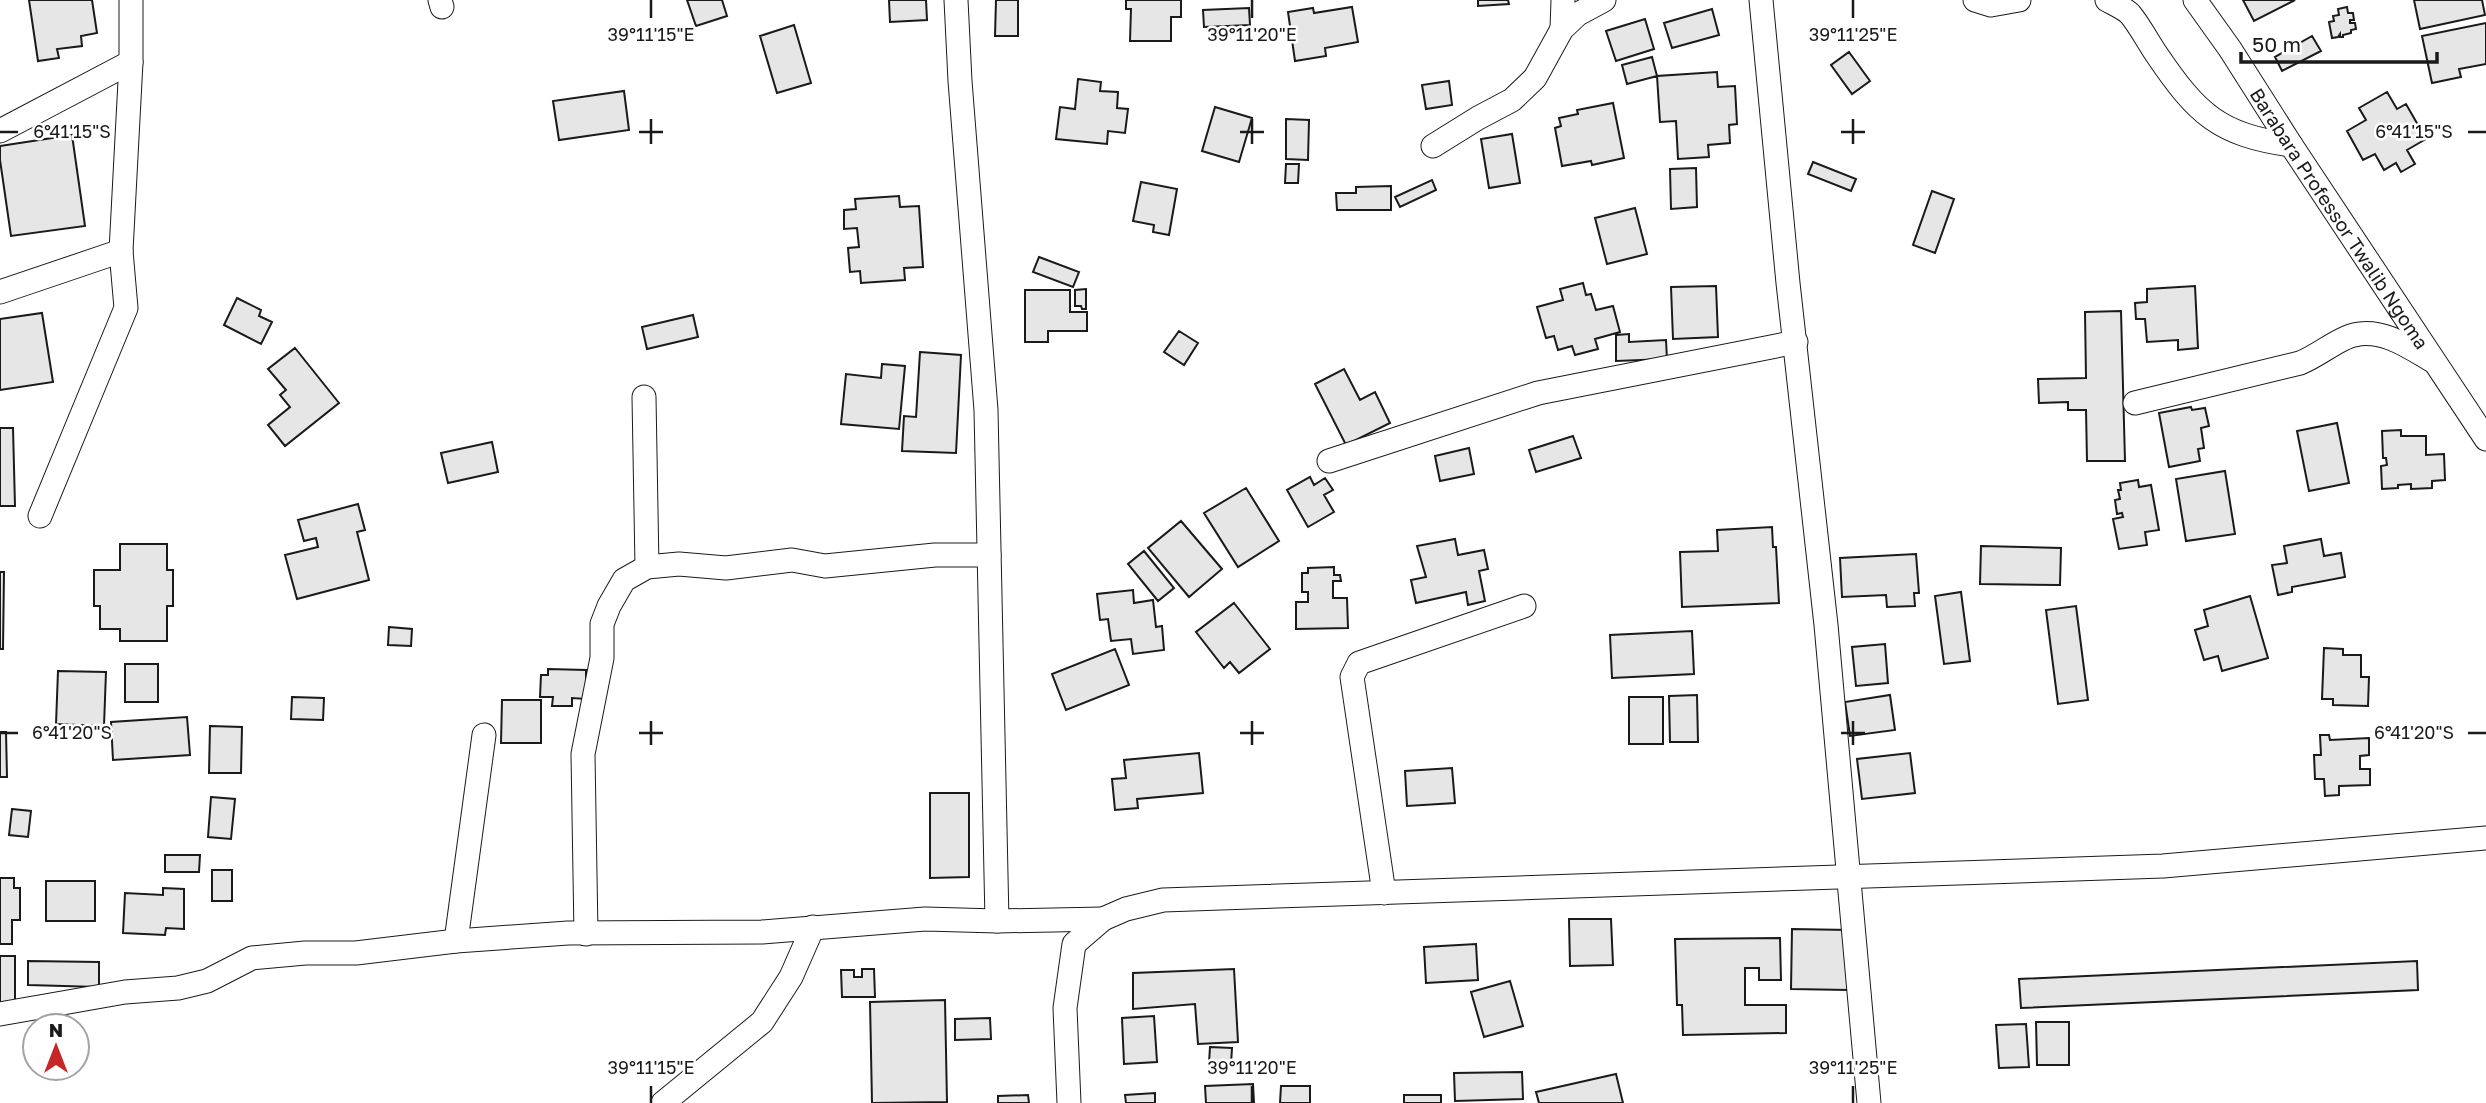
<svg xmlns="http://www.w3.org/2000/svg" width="2486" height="1103" viewBox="0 0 2486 1103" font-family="'Golos Text',sans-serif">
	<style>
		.building { fill: #e6e6e6; stroke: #1a1a1a; stroke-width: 2 }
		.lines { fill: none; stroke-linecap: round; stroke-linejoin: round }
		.minor-casing { stroke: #1a1a1a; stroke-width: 25 }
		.minor { stroke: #fff; stroke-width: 23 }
		.ticks { fill: none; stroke: #1a1a1a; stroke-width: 2.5 }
		.labels { text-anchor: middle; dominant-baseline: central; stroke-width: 5; stroke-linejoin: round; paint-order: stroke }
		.street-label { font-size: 19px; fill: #1a1a1a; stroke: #fff }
		.ticks-label { font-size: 18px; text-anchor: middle; fill: #1a1a1a; stroke: #fff; stroke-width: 5; stroke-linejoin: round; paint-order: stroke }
	</style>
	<rect width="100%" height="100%" fill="#fff"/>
	<path class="building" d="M29 0H92L97 33 81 36 82 46 57 49 59 58 38 61Z
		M687 0H722L727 16 696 26Z
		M889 0H926L927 20 890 22Z
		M996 0H1018V36H995Z
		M1126 0H1181V17H1171V41H1130L1131 9H1126Z
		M1478 0H1508L1509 4 1478 6Z
		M2243 0H2295L2254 21Z
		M2414 0H2482L2485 15 2420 29Z
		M1352 7 1358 42 1325 48 1326 56 1295 61 1288 12 1313 8 1314 13Z
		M2347 7 2348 13H2353L2354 20H2350V23H2355L2356 29 2351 30V33L2343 35V37H2340V34L2338 37 2332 38 2329 22 2334 21 2333 16 2339 15 2338 9Z
		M1249 8 1250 25 1204 27 1203 10Z
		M1712 9 1719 35 1672 48 1664 23Z
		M1645 19 1654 49 1616 61 1606 31Z
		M2486 23V64L2459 69 2461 77 2432 83 2422 36Z
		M794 25 811 83 777 93 760 36Z
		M2312 36 2321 51 2282 71 2275 57Z
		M1849 52 1870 81 1852 94 1831 65Z
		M1652 57 1657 76 1627 84 1622 65Z
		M1717 72 1718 87 1735 86 1737 124 1729 125 1730 143 1708 145 1709 157 1678 159 1676 121 1660 122 1657 76Z
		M1078 79 1101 82 1100 91 1118 92 1117 108 1128 109 1125 133 1108 131 1107 144 1056 139 1060 107 1075 109Z
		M1449 81 1452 105 1426 109 1422 85Z
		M624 91 629 130 559 140 553 101Z
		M2387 92 2397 109 2406 104 2426 139 2407 150 2415 164 2401 172 2396 163 2384 170 2375 154 2363 160 2347 131 2366 120 2359 108Z
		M1613 103 1624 158 1592 165 1591 161 1562 166 1555 128 1561 126 1559 118 1578 114 1577 110Z
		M1215 107 1252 118 1239 162 1202 151Z
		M1286 119 1309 120 1308 160 1286 159Z
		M1512 134 1520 183 1489 188 1481 139Z
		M72 135 85 226 11 236 0 160V146Z
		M1813 162 1856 179 1851 191 1808 174Z
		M1286 164H1299L1298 183H1285Z
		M1696 168 1697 207 1671 209 1670 169Z
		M1432 180 1436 190 1400 207 1395 197Z
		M1141 182 1177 189 1169 235 1153 232 1154 225 1133 221Z
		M1391 186V210H1337L1336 193H1356V187Z
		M1932 191 1954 199 1935 253 1913 245Z
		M899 196 900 207 919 206 923 267 904 268 905 280 861 283 860 271 850 272 848 248 859 247 857 228 844 229V210L856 209 855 199Z
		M1635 208 1647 254 1607 264 1595 218Z
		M1039 257 1079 272 1073 287 1033 272Z
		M1583 283 1586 295 1591 294 1596 310 1613 306 1620 332 1595 339 1598 349 1575 355 1572 346 1558 350 1554 336 1546 338 1537 307 1563 300 1560 289Z
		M1716 286 1718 337 1673 339 1671 287Z
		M2195 286 2198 348 2178 350V340L2147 342 2145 319H2136L2135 303 2147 302V289Z
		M1086 289V309H1082L1081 306H1075V290Z
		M1025 290H1070V312H1087V331H1048V342H1025Z
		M237 298 261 310 259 316 272 322 261 344 224 325Z
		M2121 311 2125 461H2087L2086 410H2068V402L2039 403 2038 379 2086 378 2085 312Z
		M42 313 53 382 0 390V319Z
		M693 315 698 337 647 349 642 327Z
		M1179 331 1198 343 1184 365 1164 352Z
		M1629 334V342L1666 340 1667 359 1616 361V335Z
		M295 348 339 403 285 446 268 425 290 407 280 395 286 390 268 369Z
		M920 352 961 355 956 453 902 451 904 416 916 417Z
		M882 364 905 366 899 429 841 424 846 374 881 378Z
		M1344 369 1360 400 1375 392 1390 423 1346 445 1315 384Z
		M2191 407 2192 410 2205 408 2209 426 2201 428 2204 448 2198 449 2200 461 2169 467 2159 413Z
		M2337 423 2349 483 2309 491 2297 431Z
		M0 428H13L15 506H0Z
		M2401 430V436H2426V455L2444 454 2445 480 2432 481V488L2411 489V484L2398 485V488L2382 489 2381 466 2387 465 2386 458H2383L2382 431Z
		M1573 436 1581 458 1536 472 1529 450Z
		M492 442 498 472 448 483 441 453Z
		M1469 448 1474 474 1440 481 1435 456Z
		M2225 471 2235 534 2186 541 2176 479Z
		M1310 477 1314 485 1325 478 1333 490 1324 495 1334 512 1308 527 1287 490Z
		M2138 480 2139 487 2151 485 2159 530 2145 532 2147 545 2119 549 2113 519 2123 517 2122 513 2117 514 2115 500 2120 499 2118 490H2121L2120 483Z
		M1246 488 1279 541 1238 567 1204 513Z
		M358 504 365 530 357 532 369 580 297 599 285 555 318 547 316 538 304 541 298 520Z
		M1181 521 1222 569 1189 597 1148 548Z
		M1772 527 1773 547H1776L1779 603 1682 607 1680 552 1718 551 1717 530Z
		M1455 539 1458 555 1484 550 1488 569 1479 571 1485 601 1468 605 1466 592 1416 603 1411 580 1426 577 1417 546Z
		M2321 539 2324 556 2341 553 2345 577 2292 587V592L2278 595 2272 565 2287 563 2284 546Z
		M120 544H167V570H173V606H167V641H120V629H100V606H94V570H120Z
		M1981 546 2061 548 2060 585 1980 584Z
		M1144 551 1174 588 1158 601 1128 564Z
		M1916 554 1919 593H1914L1915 606 1887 607 1886 595 1842 597 1840 558Z
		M1334 567V575H1340L1341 581H1333V598H1347L1348 628 1296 629V602H1308V592H1302V573H1308V568Z
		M0 572H4L3 649H0Z
		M1133 590 1134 603 1153 600 1156 627 1162 626 1164 650 1133 654 1131 639 1111 641 1108 619 1100 620 1097 594Z
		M1961 592 1970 661 1944 664 1935 596Z
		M2250 596 2268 658 2222 671 2218 656 2204 660 2195 630 2208 626 2204 610Z
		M1234 603 1270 649 1239 673 1230 662 1224 668 1196 632Z
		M2076 606 2088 700 2058 704 2046 610Z
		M389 627 412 629 411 646 388 645Z
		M1692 631 1694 674 1612 678 1610 635Z
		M1885 644 1888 683 1856 686 1852 647Z
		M2324 648 2343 649V655H2361V677H2369L2368 706 2333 705V699H2322Z
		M1115 649 1129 685 1066 710 1052 674Z
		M125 664H158V702H125Z
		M548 669 586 670V699L572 698V706H552L553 697H540L541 675H548Z
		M58 671 106 672 104 726 56 724Z
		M1697 695 1698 742H1670L1669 696Z
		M1890 695 1895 730 1850 736 1845 702Z
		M292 697 324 698 323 720 291 719Z
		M1629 697H1663V744H1629Z
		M502 700H541V743H501Z
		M187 717 190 755 113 760 111 722Z
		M210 726 242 727 241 773H209Z
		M0 732H6L7 777H0Z
		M2320 735H2329L2330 740 2369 738V755L2360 756V769H2370V785L2339 786V795L2325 796 2324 779H2315L2314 755H2321Z
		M1199 753 1203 793 1137 799 1138 808 1115 810 1112 779 1126 778 1124 760Z
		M1910 753 1915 793 1862 799 1857 759Z
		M1452 768 1455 803 1407 806 1405 771Z
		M930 793H969V877L930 878Z
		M211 797 235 799 231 839 208 837Z
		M12 809 31 811 28 837 9 835Z
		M165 855H200L199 872H165Z
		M212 870H232V901H212Z
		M0 878H14V888H20V920H12V944H0Z
		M46 881H95V921H46Z
		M163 888 184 889V929L166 928 165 935 123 933 125 893 163 895Z
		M1569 919H1611L1613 965 1570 966Z
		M1792 929 1850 930 1849 990 1791 989Z
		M1780 938 1781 980H1759V968H1745V1005H1786V1033L1683 1035 1682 1005H1677L1675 939Z
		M1476 944 1478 980 1426 983 1424 947Z
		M0 956H15V1004H0Z
		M28 961 99 962V987L28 985Z
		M2417 961 2418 990 2021 1008 2019 979Z
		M862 969H874L875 997H842L841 970H854V977H862Z
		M1234 969 1238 1042 1198 1044 1195 1004 1133 1009V973Z
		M1510 981 1523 1026 1484 1037 1471 992Z
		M945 1000 947 1102 872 1103 870 1002Z
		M1154 1016 1157 1062 1124 1064 1122 1018Z
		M990 1018 991 1039 955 1040V1019Z
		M2036 1022H2069V1065H2037Z
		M2026 1024 2029 1067 1999 1068 1996 1025Z
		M1210 1047 1232 1048 1231 1064 1209 1063Z
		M1522 1072 1523 1099 1455 1101 1454 1073Z
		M1616 1074 1623 1103H1539L1536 1092Z
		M1253 1084 1254 1103H1206L1205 1086Z
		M1281 1086H1310V1103H1280Z
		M1155 1093V1103H1126L1125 1095Z
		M1028 1095 1029 1103H998V1096Z
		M1404 1095H1441V1103H1404Z"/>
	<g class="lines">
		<defs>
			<g id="minor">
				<path d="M440 0 442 7"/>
				<path d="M956 0 960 81 986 410 997 921"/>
				<path d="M1761 0 1788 283 1826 625 1869 1103"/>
				<path d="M1975 0 1991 5 2019 0"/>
				<path d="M2107 0C2114 4 2124 8 2130 14 2140 26 2148 42 2157 55 2197 114 2219 135 2291 145"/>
				<path id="s1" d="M2195 0 2230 49 2291 145 2486 439"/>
				<path d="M1562 29 1563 0"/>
				<path d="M0 131 131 62"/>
				<path d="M1433 146 1478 118 1512 100 1535 78 1562 29 1578 14 1604 0"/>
				<path d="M0 292 121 251"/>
				<path d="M644 397 647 567"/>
				<path d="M2135 403 2300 363C2318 356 2339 338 2354 335 2382 328 2409 347 2431 360"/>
				<path d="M1329 461 1538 393 1796 342"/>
				<path d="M40 516 126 308 121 251 131 62V0"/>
				<path d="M1384 893 1352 677 1359 663 1524 606"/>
				<path d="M586 934 583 754 602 658V624L609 606 624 580 647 567 679 564 726 568 792 560 825 566 935 555H989"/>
				<path d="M456 941 484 735"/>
				<path d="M0 1014 125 992 178 988 207 981 252 958 305 953H356L456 941 568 933 762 932 925 919 997 921 1103 919"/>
				<path d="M663 1103 762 1022 791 977 813 927"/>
				<path d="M1069 1103 1065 1008 1074 944 1103 919 1126 909 1163 900 2163 866 2486 838"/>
			</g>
		</defs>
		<use href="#minor" class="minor-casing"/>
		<use href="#minor" class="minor"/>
	</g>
	<path class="ticks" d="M651 0V18M1252 0V18M1853 0V18M651 119V144M1252 119V144M1853 119V144M0 132H18M639 132H663M1240 132H1264M1841 132H1865M2468 132H2486M651 721V745M1252 721V745M1853 721V745M0 733H18M639 733H663M1240 733H1264M1841 733H1865M2468 733H2486M651 1086V1103M1252 1086V1103M1853 1086V1103"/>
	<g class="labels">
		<g class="street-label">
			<text stroke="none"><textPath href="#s1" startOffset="262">Barabara Professor Twalib Ngoma</textPath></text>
		</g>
	</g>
	<g class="ticks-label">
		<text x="651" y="41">39°11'15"E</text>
		<text x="1252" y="41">39°11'20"E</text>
		<text x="1853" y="41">39°11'25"E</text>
		<text x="72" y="138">6°41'15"S</text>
		<text x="2414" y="138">6°41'15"S</text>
		<text x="72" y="739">6°41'20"S</text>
		<text x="2414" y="739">6°41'20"S</text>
		<text x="651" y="1074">39°11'15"E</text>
		<text x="1252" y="1074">39°11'20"E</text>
		<text x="1853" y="1074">39°11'25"E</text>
	</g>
	<g transform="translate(56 1047)"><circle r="33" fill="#ffffff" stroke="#a3a3a3" stroke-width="2"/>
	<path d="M0-5L12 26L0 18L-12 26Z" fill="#c62828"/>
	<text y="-10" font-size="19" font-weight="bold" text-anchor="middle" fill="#1a1a1a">N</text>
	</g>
	<path d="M2241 52v10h196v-10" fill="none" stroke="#1a1a1a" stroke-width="3.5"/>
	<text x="2252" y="52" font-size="21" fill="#1a1a1a" stroke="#ffffff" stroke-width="5" paint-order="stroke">50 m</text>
</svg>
